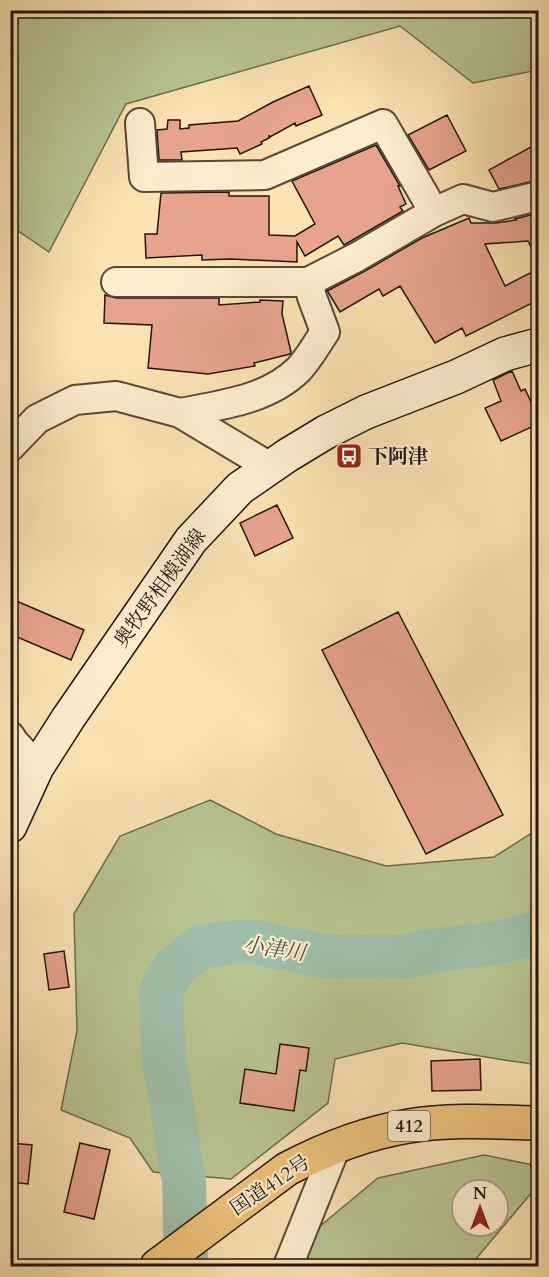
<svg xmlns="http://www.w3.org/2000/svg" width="549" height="1277" viewBox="0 0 549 1277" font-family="Cardo,'Noto Serif JP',serif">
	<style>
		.green { fill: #b8c491; stroke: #6c6c51; stroke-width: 1.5; fill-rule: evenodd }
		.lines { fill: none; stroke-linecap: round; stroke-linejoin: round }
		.river { stroke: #9fbea9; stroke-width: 44 }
		.building { fill: #e7a38e; stroke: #211511; stroke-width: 1.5 }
		.street-casing { stroke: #58483a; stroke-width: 32 }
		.secondary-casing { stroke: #211511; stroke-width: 36 }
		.highway-casing { stroke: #211511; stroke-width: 36 }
		.street { stroke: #fcecce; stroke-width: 28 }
		.secondary { stroke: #fcecce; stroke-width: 33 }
		.highway { stroke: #eec17a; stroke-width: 33 }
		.labels { text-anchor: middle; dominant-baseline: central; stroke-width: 4.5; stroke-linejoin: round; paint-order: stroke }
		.shield { fill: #fcecce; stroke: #63564a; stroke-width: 1.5 }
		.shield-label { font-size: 18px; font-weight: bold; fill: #211511 }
		.poi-label { font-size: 20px; font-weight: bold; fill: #211511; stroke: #fcecce; text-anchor: start }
		.street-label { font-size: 20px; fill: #211511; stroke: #fcecce }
		.water-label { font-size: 21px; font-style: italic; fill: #4d5046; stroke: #fcecce }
	</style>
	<rect width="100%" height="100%" fill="#fbe2b3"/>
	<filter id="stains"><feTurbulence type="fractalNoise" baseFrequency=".00333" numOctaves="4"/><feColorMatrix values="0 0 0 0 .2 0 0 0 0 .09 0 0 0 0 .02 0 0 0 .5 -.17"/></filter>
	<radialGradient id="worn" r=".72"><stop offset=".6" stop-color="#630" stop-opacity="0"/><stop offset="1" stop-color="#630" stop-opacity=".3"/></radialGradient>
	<path class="green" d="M10 11H538V70L473 83 400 26 126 104 49 252 11 226Z
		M210 800 276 834 386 866 494 857 538 829V1065L504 1060 402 1043 335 1059 328 1103 231 1179 153 1172 130 1138 61 1110 77 1031 74 914 120 836Z
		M484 1155 538 1166V1185L470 1266H272L378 1178ZM462 1190H498V1226H462Z"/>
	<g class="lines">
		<path class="river" d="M186 1266 184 1179 180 1163 177 1135 164 1062 161 992 175 967 202 946 248 941 328 957H408L422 952 495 943 538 933"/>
	</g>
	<path class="building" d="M309 86 322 115 296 126 295 123 270 137 269 135V138L261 142 262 144 240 154 237 148 181 152 182 160H159L157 130 167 129 168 120H180V129L189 128V125L238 121 273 102Z
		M447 115 466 151 429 170 408 135Z
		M538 143V180L499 189 489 170Z
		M376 145 400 186H398L406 204 400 207 403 211 344 245 338 236 305 256 297 242V262L231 259 202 260V255L146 258 145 234H157L161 193 229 192V196H269V235L295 236 315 224 292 181Z
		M538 213V261L528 241 485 244 505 286 538 269V300L466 336 462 328 435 343 400 286 383 296 379 289 340 312 328 292 327 291 365 271 422 238 469 218 471 223H496L516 220 515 219Z
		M105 295 116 298H219V305L260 302V300L283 301 282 314 291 352 290 354 254 363 255 366 208 374 148 368 152 325 104 323Z
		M512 371 521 391 525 389 538 417V424L501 441 485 408 501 401 493 380Z
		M277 505 293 538 255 556 240 523Z
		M14 600 84 630 71 660 10 634V612Z
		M398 612 503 815 426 854 322 650Z
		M64 951 69 987 49 990 44 954Z
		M280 1044 309 1048 306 1071 300 1070 294 1111 240 1103 245 1069 276 1074Z
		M480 1059 481 1090 432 1091 431 1061Z
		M10 1143 32 1145 28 1184 10 1182Z
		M80 1143 110 1150 94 1219 64 1212Z"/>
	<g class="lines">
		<defs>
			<path id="street" d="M140 123 144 177 265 175 383 124 434 212
				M116 282H308L357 257 434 212 463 199 493 207 538 196
				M180 413C221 405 267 400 298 370 308 360 316 345 325 332L312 297 308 282
				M10 447 37 419 75 400 116 396 180 413 270 467
				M10 736 14 742 37 767
				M288 1266 336 1146"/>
			<path id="secondary" d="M10 826 37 767 69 717 191 540 240 488 288 455 326 432 366 412 456 377 505 354 538 345"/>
			<path id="highway" d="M157 1266 287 1169C325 1149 366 1133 409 1126 452 1119 496 1122 538 1123"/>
		</defs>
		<use href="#street" class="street-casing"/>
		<use href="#secondary" class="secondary-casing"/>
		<use href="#highway" class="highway-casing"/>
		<use href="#street" class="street"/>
		<use href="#secondary" class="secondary"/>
		<use href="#highway" class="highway"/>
	</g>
	<defs>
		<symbol id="bus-square" viewBox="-11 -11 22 22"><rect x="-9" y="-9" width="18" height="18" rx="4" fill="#8f2418" stroke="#fcecce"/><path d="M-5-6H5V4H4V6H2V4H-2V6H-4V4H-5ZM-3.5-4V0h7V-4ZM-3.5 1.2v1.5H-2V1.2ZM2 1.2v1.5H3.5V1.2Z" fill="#fff"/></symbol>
	</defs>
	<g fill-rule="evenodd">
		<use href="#bus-square" x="334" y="441" width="30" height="30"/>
	</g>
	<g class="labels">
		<rect class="shield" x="388" y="1111" width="42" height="30" rx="4.5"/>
		<g class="shield-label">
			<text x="409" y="1126">412</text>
		</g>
		<g class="poi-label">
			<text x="368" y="456">下阿津</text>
		</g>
		<g class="street-label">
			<text transform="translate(160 588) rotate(-54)">奥牧野相模湖線</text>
			<text transform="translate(270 1185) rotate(-34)">国道412号</text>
		</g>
		<g class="water-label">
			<text transform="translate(274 949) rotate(8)">小津川</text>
		</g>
	</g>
	<rect width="549" height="1277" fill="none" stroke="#fbe2b3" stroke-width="36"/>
	<rect x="12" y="12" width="525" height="1253" fill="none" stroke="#211511" stroke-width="3"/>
	<rect x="18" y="18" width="513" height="1241" fill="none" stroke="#211511" stroke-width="1.5"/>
	<g transform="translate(480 1208)"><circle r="28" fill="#fcecce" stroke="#a49682" stroke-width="1.5"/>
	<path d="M0-4.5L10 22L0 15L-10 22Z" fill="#8f2418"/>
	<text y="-9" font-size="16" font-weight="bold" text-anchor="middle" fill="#211511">N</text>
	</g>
	<rect width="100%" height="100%" filter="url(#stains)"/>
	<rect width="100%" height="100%" fill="url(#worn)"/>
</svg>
